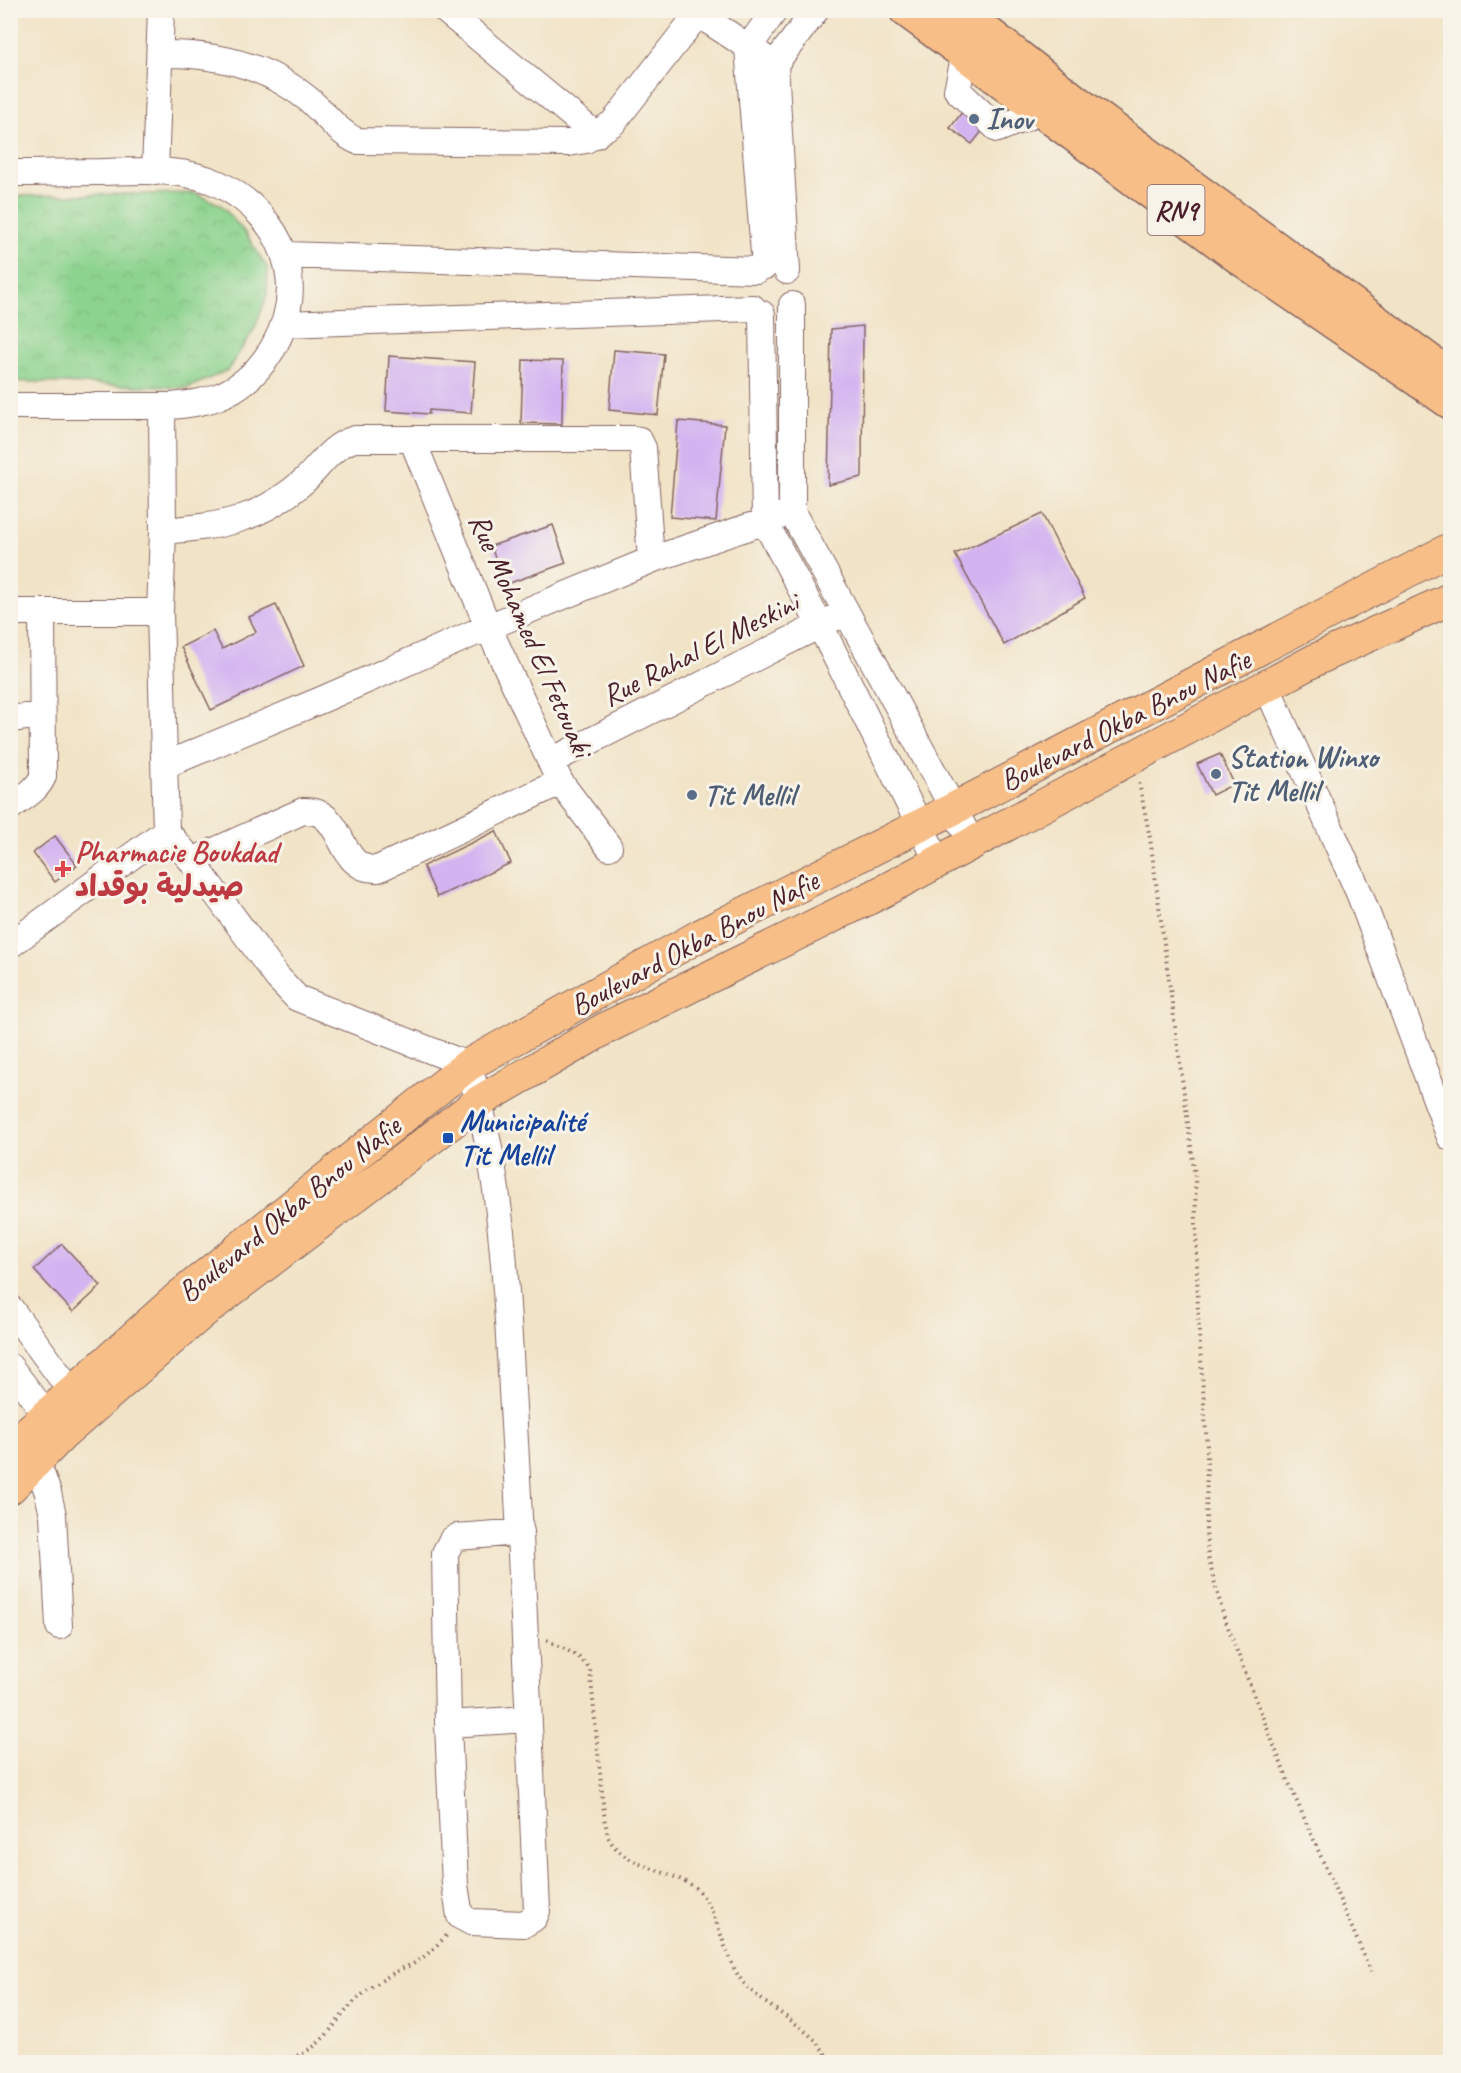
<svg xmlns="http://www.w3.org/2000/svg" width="1461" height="2073" viewBox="0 0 1461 2073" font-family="Caveat,'Playpen Sans Arabic',sans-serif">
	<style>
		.park { fill: url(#park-crowns); stroke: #6b795c; stroke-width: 1.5 }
		.building { fill: #d3b4f1 }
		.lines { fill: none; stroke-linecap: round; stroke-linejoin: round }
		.minor-casing { stroke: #846461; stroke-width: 28 }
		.major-casing { stroke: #846461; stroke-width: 34 }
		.highway-casing { stroke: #846461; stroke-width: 36 }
		.path { stroke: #846461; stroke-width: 4; stroke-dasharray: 1.5 4.5; stroke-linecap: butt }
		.minor { stroke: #fff; stroke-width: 26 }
		.major { stroke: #f7be87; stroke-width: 32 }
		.highway { stroke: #f7be87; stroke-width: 33 }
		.service-dot { fill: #5c6f8a; stroke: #f7f3e8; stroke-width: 2 }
		.health-dot { fill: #e0444e; stroke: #f7f3e8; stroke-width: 2 }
		.transit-dot { fill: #1a4fb4; stroke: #f7f3e8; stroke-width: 2 }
		.labels { text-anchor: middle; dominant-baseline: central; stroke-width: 6; stroke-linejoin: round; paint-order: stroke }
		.shield { fill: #f7f3e8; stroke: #7e5f64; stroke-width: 1.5 }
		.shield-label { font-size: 28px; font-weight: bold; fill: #4a1f2b }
		.service-label { font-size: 30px; font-weight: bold; fill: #4e5e75; stroke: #f7f3e8; text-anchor: start }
		.street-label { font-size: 30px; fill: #4a1f2b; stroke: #f7f3e8 }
		.health-label { font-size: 30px; font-weight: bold; fill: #be3a42; stroke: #f7f3e8; text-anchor: start }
		.transit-label { font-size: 30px; font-weight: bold; fill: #164399; stroke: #f7f3e8; text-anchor: start }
	</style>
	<defs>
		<pattern id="park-crowns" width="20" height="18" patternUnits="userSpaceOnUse" patternTransform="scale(1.5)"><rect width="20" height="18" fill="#8cd38e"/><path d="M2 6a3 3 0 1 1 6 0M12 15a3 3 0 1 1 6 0" fill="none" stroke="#7ab57b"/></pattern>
	</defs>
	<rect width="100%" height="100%" fill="#f7f3e8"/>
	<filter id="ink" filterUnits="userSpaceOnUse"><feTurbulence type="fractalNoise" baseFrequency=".0167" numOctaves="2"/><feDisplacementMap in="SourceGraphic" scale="12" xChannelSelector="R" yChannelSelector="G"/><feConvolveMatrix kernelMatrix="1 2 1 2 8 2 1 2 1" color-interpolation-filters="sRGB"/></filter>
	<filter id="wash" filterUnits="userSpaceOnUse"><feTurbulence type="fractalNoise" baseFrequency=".008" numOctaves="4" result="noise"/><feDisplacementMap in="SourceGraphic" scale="24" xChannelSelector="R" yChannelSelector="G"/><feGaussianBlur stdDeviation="1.35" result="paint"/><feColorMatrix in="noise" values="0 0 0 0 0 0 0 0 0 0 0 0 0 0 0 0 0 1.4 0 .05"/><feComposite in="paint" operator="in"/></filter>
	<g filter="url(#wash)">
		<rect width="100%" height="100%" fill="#f1e3c6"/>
		<path class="park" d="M195 193 221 205 246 234 268 269 267 295 255 328 228 370 188 388 11 381V196Z"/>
		<g id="blocks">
			<path class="building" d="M976 94 998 111 972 144 950 128Z
				M863 326 862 477 828 485 831 329Z
				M614 350 664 354 658 415 609 410Z
				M389 356 475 362 471 413 429 410V414L386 411Z
				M523 360 563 361 562 424 521 423Z
				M678 421 725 425 716 521 670 517Z
				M1042 514 1085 598 1004 645 955 554Z
				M553 525 566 563 504 585 491 546Z
				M276 605 304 666 211 710 181 647 213 631 222 649 256 632 249 617Z
				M1220 754 1234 784 1212 795 1197 764Z
				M496 831 511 863 437 897 423 866Z
				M55 836 77 865 55 882 33 853Z
				M62 1244 101 1286 73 1312 34 1270Z"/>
		</g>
	</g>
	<g filter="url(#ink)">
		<use href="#blocks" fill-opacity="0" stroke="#846461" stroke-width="1.5"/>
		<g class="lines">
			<defs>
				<path id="minor" d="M445 10 596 135
					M692 10 762 56
					M160 54C213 53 265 64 308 99 324 112 337 132 357 141L568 143 586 140 613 123 697 15
					M965 54 957 90 998 129 1042 111
					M155 172 161 10
					M10 173C41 173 71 172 102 172 139 171 184 167 219 184 283 216 310 283 273 348 261 368 246 384 224 394 208 402 189 404 171 406H10
					M285 255 757 270
					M765 266 748 48 775 10
					M787 271 775 64 816 10
					M792 305V512L973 845
					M762 314 765 522 820 625 938 862
					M284 324 753 308
					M162 406 163 531 160 612 166 831 192 861 277 977 297 998 468 1065C504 1175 506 1293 513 1407 523 1575 530 1743 537 1911L534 1918 524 1924 471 1922 460 1916 455 1885 448 1724 445 1553 452 1540 457 1537 521 1532
					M412 439 488 627 560 782 609 847
					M163 531C222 526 259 521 305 480 321 465 332 445 355 439H631L639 440 643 448 651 560
					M10 612H160
					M1267 687 1360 895 1450 1137
					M10 719 42 715
					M551 761 836 617
					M165 765 321 700 488 627 651 560 792 512
					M10 807C22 798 38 790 43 776L42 612
					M192 861 303 811C309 811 316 811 322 815 345 829 342 871 378 869L560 782
					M10 945 166 831
					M10 1308 82 1406
					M10 1367 58 1430
					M37 1462 48 1493 53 1515 59 1626
					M448 1724 528 1719"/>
				<path id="major" d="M10 1448 181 1295 468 1065 701 935 953 809 1450 549
					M10 1488 61 1436 202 1313 480 1101 606 1028 874 896 1315 660 1450 599"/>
				<path id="highway" d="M906 10 1240 258 1450 402
					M958 10 1075 101 1442 370"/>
			</defs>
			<use href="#minor" class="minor-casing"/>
			<use href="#major" class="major-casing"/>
			<use href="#highway" class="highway-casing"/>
			<path class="path" d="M1139 783 1150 838 1195 1176 1198 1317 1207 1447 1206 1530 1208 1557 1223 1614 1243 1667 1288 1781 1371 1972
				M547 1640 578 1656 590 1669 605 1823C607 1828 607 1835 610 1840 624 1867 669 1870 693 1886 718 1903 722 1957 743 1982 767 2011 816 2027 829 2062
				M274 2062C331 2052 329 2019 368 1990 379 1982 391 1974 403 1968 407 1966 412 1965 416 1962 428 1955 438 1944 448 1934"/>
			<use href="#minor" class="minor"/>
			<use href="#major" class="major"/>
			<use href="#highway" class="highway"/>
		</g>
	</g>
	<g class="service-dot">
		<circle cx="974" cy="119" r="6"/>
		<circle cx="1216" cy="774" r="6"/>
		<circle cx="692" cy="795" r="6"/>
	</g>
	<path class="health-dot" d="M60 860h6v6h6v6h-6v6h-6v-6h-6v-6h6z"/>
	<rect class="transit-dot" x="442" y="1132" width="12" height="12" rx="3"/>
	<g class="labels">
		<rect class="shield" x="1147.5" y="185" width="57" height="50" rx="4.5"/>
		<g class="shield-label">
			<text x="1176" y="210">RN9</text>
		</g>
		<g class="service-label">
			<text x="986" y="119">Inov</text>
			<text x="1228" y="757">Station Winxo<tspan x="1228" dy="34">Tit Mellil</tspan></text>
			<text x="704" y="795">Tit Mellil</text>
		</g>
		<g class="street-label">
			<text transform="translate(531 635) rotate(66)">Rue Mohamed El Fetouaki</text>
			<text transform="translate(700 649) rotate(-27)">Rue Rahal El Meskini</text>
			<text transform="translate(1125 720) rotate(-27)">Boulevard Okba Bnou Nafie</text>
			<text transform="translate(694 943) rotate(-28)">Boulevard Okba Bnou Nafie</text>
			<text transform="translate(289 1209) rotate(-39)">Boulevard Okba Bnou Nafie</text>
		</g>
		<g class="health-label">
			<text x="75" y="852">Pharmacie Boukdad<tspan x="75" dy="34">صيدلية بوقداد</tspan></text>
		</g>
		<g class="transit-label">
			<text x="460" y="1121">Municipalité<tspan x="460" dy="34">Tit Mellil</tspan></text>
		</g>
	</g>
	<rect width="1461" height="2073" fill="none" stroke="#f7f3e8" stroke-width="36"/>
</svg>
